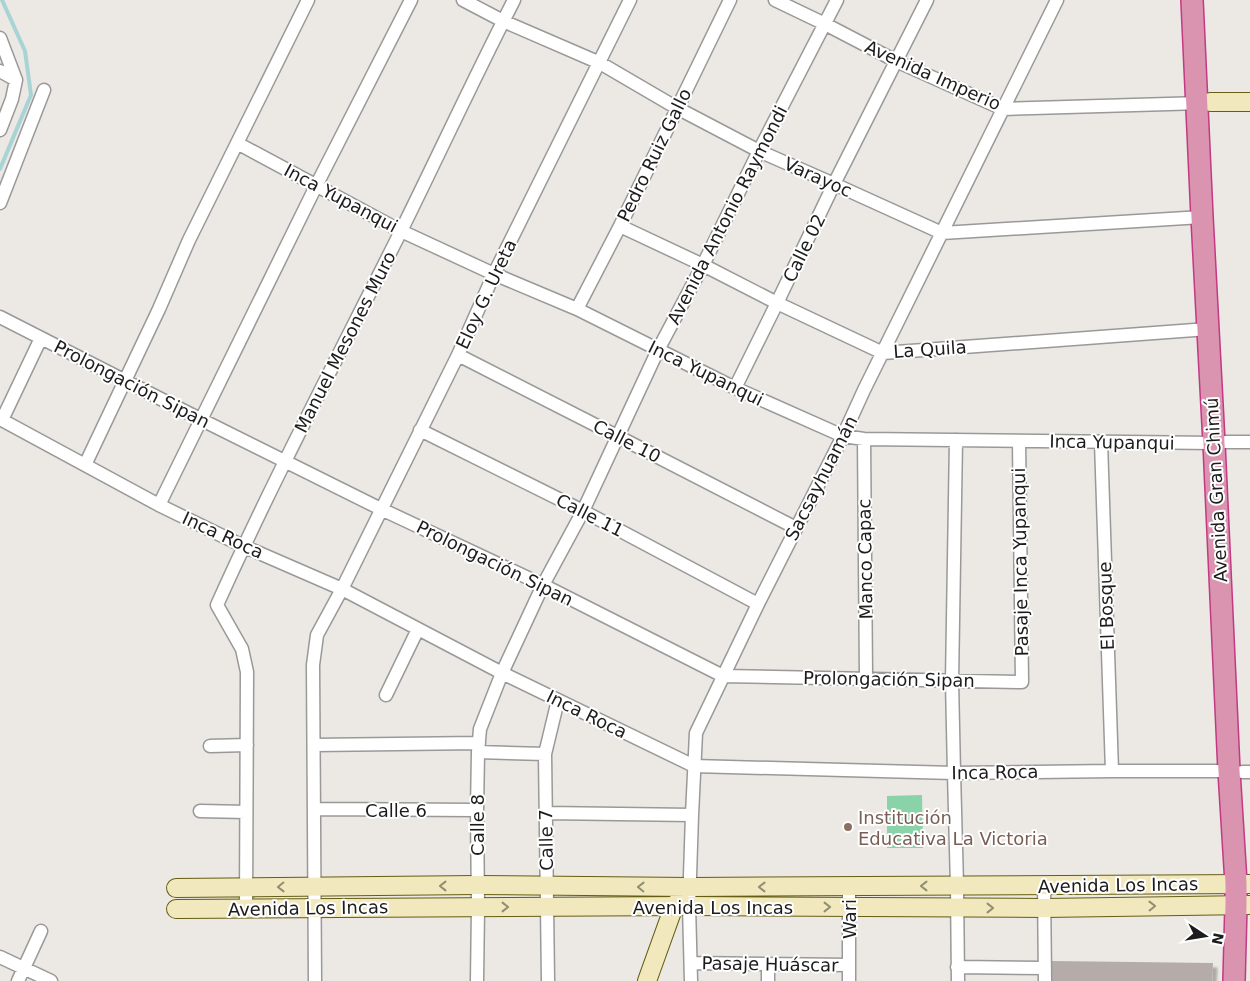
<svg xmlns="http://www.w3.org/2000/svg" width="1250" height="981" viewBox="0 0 1250 981" font-family="'DejaVu Sans',sans-serif">
	<style>
		.pitch { fill: #8ad3a8 }
		.lines { fill: none; stroke-linecap: round; stroke-linejoin: round }
		.stream { stroke: #a9d4d5; stroke-width: 4 }
		.building { fill: #b5acaa; filter: url(#shadow) }
		.street-casing { stroke: #999; stroke-width: 15 }
		.secondary-casing { stroke: #655d12; stroke-width: 20 }
		.highway-casing { stroke: #c23984; stroke-width: 24 }
		.street { stroke: #fff; stroke-width: 12 }
		.secondary { stroke: #f1e9bd; stroke-width: 18 }
		.highway { stroke: #db94b0; stroke-width: 21 }
		.oneway { stroke: #918d75 }
		.education-dot { fill: #8d6e63; stroke: #fff; stroke-width: 2 }
		.labels { text-anchor: middle; dominant-baseline: central; stroke-width: 4; stroke-linejoin: round; paint-order: stroke }
		.street-label { font-size: 18px; fill: #1c1c1c; stroke: #fff }
		.education-label { font-size: 18px; fill: #785e54; stroke: #fff; text-anchor: start }
	</style>
	<defs>
		<filter id="shadow"><feDropShadow dx="4.5" dy="4.5" stdDeviation="1" flood-color="#0004"/></filter>
	</defs>
	<rect width="100%" height="100%" fill="#ece8e3"/>
	<path class="pitch" d="M922 795 923 848H887V796Z"/>
	<g class="lines">
		<path class="stream" d="M0 169 31 95 25 51 2 0"/>
	</g>
	<path class="building" d="M1052 961 1213 963 1212 981H1052Z"/>
	<g class="lines">
		<defs>
			<path id="street" d="M463 0 503 21 600 63 677 108 759 151 834 184 942 233 1202 217
				M775 0 825 24 896 61 1003 109 1202 103
				M0 38 16 80 12 99 0 130
				M0 71 16 80
				M237 143 401 231 494 274 577 309 735 388 843 436 864 439 1214 443
				M0 203 44 90
				M620 226 703 265 777 303 883 353 1208 329
				M577 309 620 226 730 0
				M0 317 202 420 381 509 543 585 723 676 1022 682 1019 441
				M41 338 2 420 159 505 243 546 342 589 502 673 694 766 954 773 1112 771H1229
				M458 355 617 436 796 528
				M735 388 777 303 834 184 927 0
				M420 430 583 511 758 604
				M864 439 866 678
				M956 440 952 681 954 773 957 886 958 981
				M1101 442 1112 771
				M1225 442H1250
				M85 465 159 309 189 240 308 0
				M159 505 316 186 411 0
				M386 695 418 629
				M314 745 479 743
				M210 746 247 745
				M478 752 545 754
				M1242 772H1250
				M314 809 477 810
				M200 811 246 812
				M546 813 692 815
				M1044 885 1045 981
				M849 887V981
				M246 909 247 672 242 649 217 605C274 478 339 355 401 231 439 154 475 76 514 0
				M0 957 51 981
				M691 963 849 965
				M768 964V981
				M957 967 1045 968
				M18 981 41 931
				M315 981 313 665 317 635 342 589 458 355 494 274 630 0
				M477 981 478 907 477 810 478 752 480 729 502 673 543 585 583 511 658 350 703 265 759 151 837 0
				M548 981 545 754 558 700
				M691 981 689 906 692 815 696 733 758 604 843 436 864 390 1057 0"/>
			<path id="secondary" d="M1210 102H1250
				M176 888 477 885 690 887 1250 884
				M176 909 689 906 1044 908 1250 905
				M647 981 674 906 680 899"/>
			<path id="highway" d="M1192 0 1202 217 1214 443 1229 771 1236 883V905L1234 981"/>
		</defs>
		<use href="#street" class="street-casing"/>
		<use href="#secondary" class="secondary-casing"/>
		<use href="#highway" class="highway-casing"/>
		<use href="#street" class="street"/>
		<use href="#secondary" class="secondary"/>
		<use href="#highway" class="highway"/>
	</g>
	<defs><path id="oneway-chevron" d="M-2-3.5L2.5 0L-2 3.5" fill="none" stroke-width="1.6" stroke-linecap="round" stroke-linejoin="round" transform="scale(1.25)"/></defs>
	<g class="oneway">
		<use href="#oneway-chevron" transform="translate(443 886) rotate(180)"/>
		<use href="#oneway-chevron" transform="translate(924 886) rotate(180)"/>
		<use href="#oneway-chevron" transform="translate(281 887) rotate(179)"/>
		<use href="#oneway-chevron" transform="translate(641 887) rotate(-179)"/>
		<use href="#oneway-chevron" transform="translate(762 887) rotate(180)"/>
		<use href="#oneway-chevron" transform="translate(1152 906) rotate(-1)"/>
		<use href="#oneway-chevron" transform="translate(505 907)"/>
		<use href="#oneway-chevron" transform="translate(827 907)"/>
		<use href="#oneway-chevron" transform="translate(990 908)"/>
	</g>
	<circle class="education-dot" cx="848" cy="827" r="5"/>
	<g class="labels">
		<g class="street-label">
			<text transform="translate(933 75) rotate(24)">Avenida Imperio</text>
			<text transform="translate(654 155) rotate(-64)">Pedro Ruiz Gallo</text>
			<text transform="translate(818 177) rotate(24)">Varayoc</text>
			<text transform="translate(341 198) rotate(28)">Inca Yupanqui</text>
			<text transform="translate(727 215) rotate(-63)">Avenida Antonio Raymondi</text>
			<text transform="translate(804 248) rotate(-64)">Calle 02</text>
			<text transform="translate(486 294) rotate(-65)">Eloy G. Ureta</text>
			<text transform="translate(345 342) rotate(-63)">Manuel Mesones Muro</text>
			<text transform="translate(930 349) rotate(-4)">La Quila</text>
			<text transform="translate(706 373) rotate(26)">Inca Yupanqui</text>
			<text transform="translate(132 384) rotate(27)">Prolongación Sipan</text>
			<text transform="translate(627 441) rotate(27)">Calle 10</text>
			<text transform="translate(1112 442) rotate(1)">Inca Yupanqui</text>
			<text transform="translate(821 478) rotate(-63)">Sacsayhuamán</text>
			<text transform="translate(1216 490) rotate(-93)">Avenida Gran Chimú</text>
			<text transform="translate(590 515) rotate(27)">Calle 11</text>
			<text transform="translate(223 535) rotate(25)">Inca Roca</text>
			<text transform="translate(865 559) rotate(-91)">Manco Capac</text>
			<text transform="translate(1020 562) rotate(-91)">Pasaje Inca Yupanqui</text>
			<text transform="translate(495 563) rotate(26)">Prolongación Sipan</text>
			<text transform="translate(1106 606) rotate(-92)">El Bosque</text>
			<text transform="translate(889 679) rotate(1)">Prolongación Sipan</text>
			<text transform="translate(587 714) rotate(26)">Inca Roca</text>
			<text transform="translate(995 772) rotate(-1)">Inca Roca</text>
			<text x="396" y="810">Calle 6</text>
			<text transform="translate(477 825) rotate(-90)">Calle 8</text>
			<text transform="translate(546 840) rotate(-91)">Calle 7</text>
			<text transform="translate(1118 885) rotate(-1)">Avenida Los Incas</text>
			<text x="713" y="907">Avenida Los Incas</text>
			<text transform="translate(308 908) rotate(-1)">Avenida Los Incas</text>
			<text transform="translate(849 919) rotate(-90)">Wari</text>
			<text transform="translate(770 964) rotate(1)">Pasaje Huáscar</text>
		</g>
		<g class="education-label">
			<text x="858" y="817">Institución<tspan x="858" dy="21">Educativa La Victoria</tspan></text>
		</g>
	</g>
	<g transform="translate(1205 936) rotate(102)" stroke="#ffffff" stroke-width="4" paint-order="stroke">
	<path d="M0-4L9 19L0 12L-9 19Z" fill="#1c1c1c"/>
	<text y="-8" font-size="14" font-weight="bold" text-anchor="middle" fill="#1c1c1c">N</text>
	</g>
</svg>
